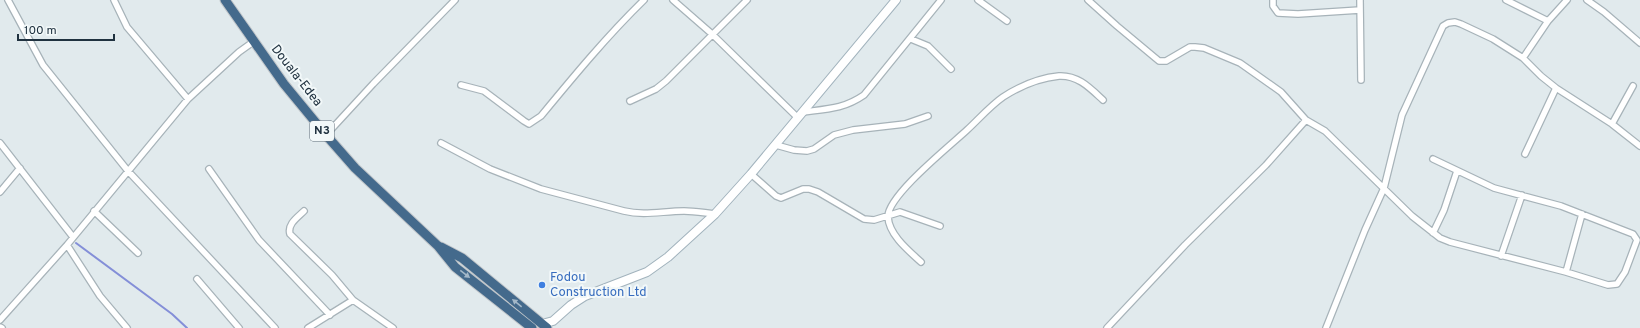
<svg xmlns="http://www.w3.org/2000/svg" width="1640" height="328" viewBox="0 0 1640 328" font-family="Overpass,sans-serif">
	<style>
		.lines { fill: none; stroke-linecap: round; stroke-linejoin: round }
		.stream { stroke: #848fd8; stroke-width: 2 }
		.minor-casing { stroke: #a7b3b9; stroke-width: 8 }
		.secondary-casing { stroke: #a2b3bd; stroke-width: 10 }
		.trunk-casing { stroke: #c1c6ca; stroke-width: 11 }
		.minor { stroke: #fff; stroke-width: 5.5 }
		.secondary { stroke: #fff; stroke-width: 8 }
		.trunk { stroke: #446a8c; stroke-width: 9 }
		.oneway { fill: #a4b8c8 }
		.shop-dot { fill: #3f7fe0; stroke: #f2f8f9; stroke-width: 1.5 }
		.labels { text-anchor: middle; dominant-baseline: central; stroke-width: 4; stroke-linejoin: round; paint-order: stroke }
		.shield { fill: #f2f8f9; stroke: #5f6d78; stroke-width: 1 }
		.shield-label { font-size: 12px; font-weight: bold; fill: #203240 }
		.street-label { font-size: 13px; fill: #203240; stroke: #f2f8f9 }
		.shop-label { font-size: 13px; fill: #366cbe; stroke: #f2f8f9; text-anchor: start }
	</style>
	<rect width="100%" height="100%" fill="#e1eaed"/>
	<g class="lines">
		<path class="stream" d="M76 243 172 314 187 328"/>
		<defs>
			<path id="minor" d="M8 0 43 65 128 171 275 328
				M114 0 127 27 188 99
				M673 0 712 34 798 118
				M978 0 1007 21
				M1088 0 1117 26 1159 61H1166L1190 47H1195L1204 48 1240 63 1281 92 1306 120 1325 131 1412 216 1440 238 1450 242 1566 272 1608 285 1617 284 1625 272 1637 240 1633 234 1561 206 1494 188 1433 159
				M1273 0V6L1278 13 1298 14 1360 10
				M1360 0 1361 80
				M1506 0 1548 21
				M1587 0 1604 12 1640 43
				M911 39 928 46 951 69
				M1523 58 1548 21 1567 0
				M461 85 484 91 524 121 529 124 541 116C574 76 607 36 644 0
				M630 101 656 89 666 81 747 0
				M803 112C827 109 844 109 864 95L941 0
				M1612 124 1633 86
				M326 135 373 84 455 0
				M0 143 73 237
				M441 143 490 169 541 189 624 211C644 216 663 211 684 211 694 211 705 213 715 214
				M776 145 794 150 807 151 814 149 834 135 853 130 905 124 928 116
				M1525 154 1556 88
				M209 169 259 240 330 315
				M751 174 776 196 781 198 803 189H809L818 192 864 219 874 220 900 212 940 226
				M0 192 20 168
				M94 211 138 253
				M304 211C298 217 287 224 290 234L332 275 353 300 393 328
				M1433 233 1444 210 1457 171
				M67 245 100 296 127 328
				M1501 256 1522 195
				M921 262C909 251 889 235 888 217 887 196 951 145 967 130 978 120 990 106 1003 97 1020 86 1039 78 1059 76 1078 75 1090 88 1103 100
				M1566 272 1582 214
				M197 279 239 328
				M0 320 67 245 188 99 239 52 253 42
				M0 327 2 328
				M308 328 353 300
				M1107 328 1185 245 1266 165 1306 120
				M1326 328 1365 230 1384 188 1402 115 1443 26 1448 23 1455 22 1461 24 1493 39 1523 58 1541 76 1556 88 1612 124 1640 146"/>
			<path id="secondary" d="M542 324 553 321 571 305 585 296 647 272 668 257 715 214 751 174 896 0"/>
			<path id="trunk" d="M225 0 284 84 326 135 355 168 438 246 455 267 532 328
				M441 247 462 258 547 328"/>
		</defs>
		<use href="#minor" class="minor-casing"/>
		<use href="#secondary" class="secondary-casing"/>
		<use href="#trunk" class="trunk-casing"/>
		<use href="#minor" class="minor"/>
		<use href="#secondary" class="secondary"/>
		<use href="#trunk" class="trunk"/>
	</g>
	<defs><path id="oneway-solid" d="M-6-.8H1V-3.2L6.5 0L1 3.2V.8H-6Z"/></defs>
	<g class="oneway">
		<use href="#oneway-solid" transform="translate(465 274) rotate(38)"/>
		<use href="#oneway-solid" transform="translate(517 303) rotate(-141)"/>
	</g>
	<circle class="shop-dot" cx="542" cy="285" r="4"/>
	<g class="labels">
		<rect class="shield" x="310" y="121" width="24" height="20" rx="3"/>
		<g class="shield-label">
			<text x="322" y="131">N3</text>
		</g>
		<g class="street-label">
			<text transform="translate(296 76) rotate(52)">Douala-Edea</text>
		</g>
		<g class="shop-label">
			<text x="550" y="278">Fodou<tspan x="550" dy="15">Construction Ltd</tspan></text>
		</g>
	</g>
	<path d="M18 34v6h96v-6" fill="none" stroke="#203240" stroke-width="2"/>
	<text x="24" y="34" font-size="12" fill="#203240" stroke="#f2f8f9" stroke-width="3" paint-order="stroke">100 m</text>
</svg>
